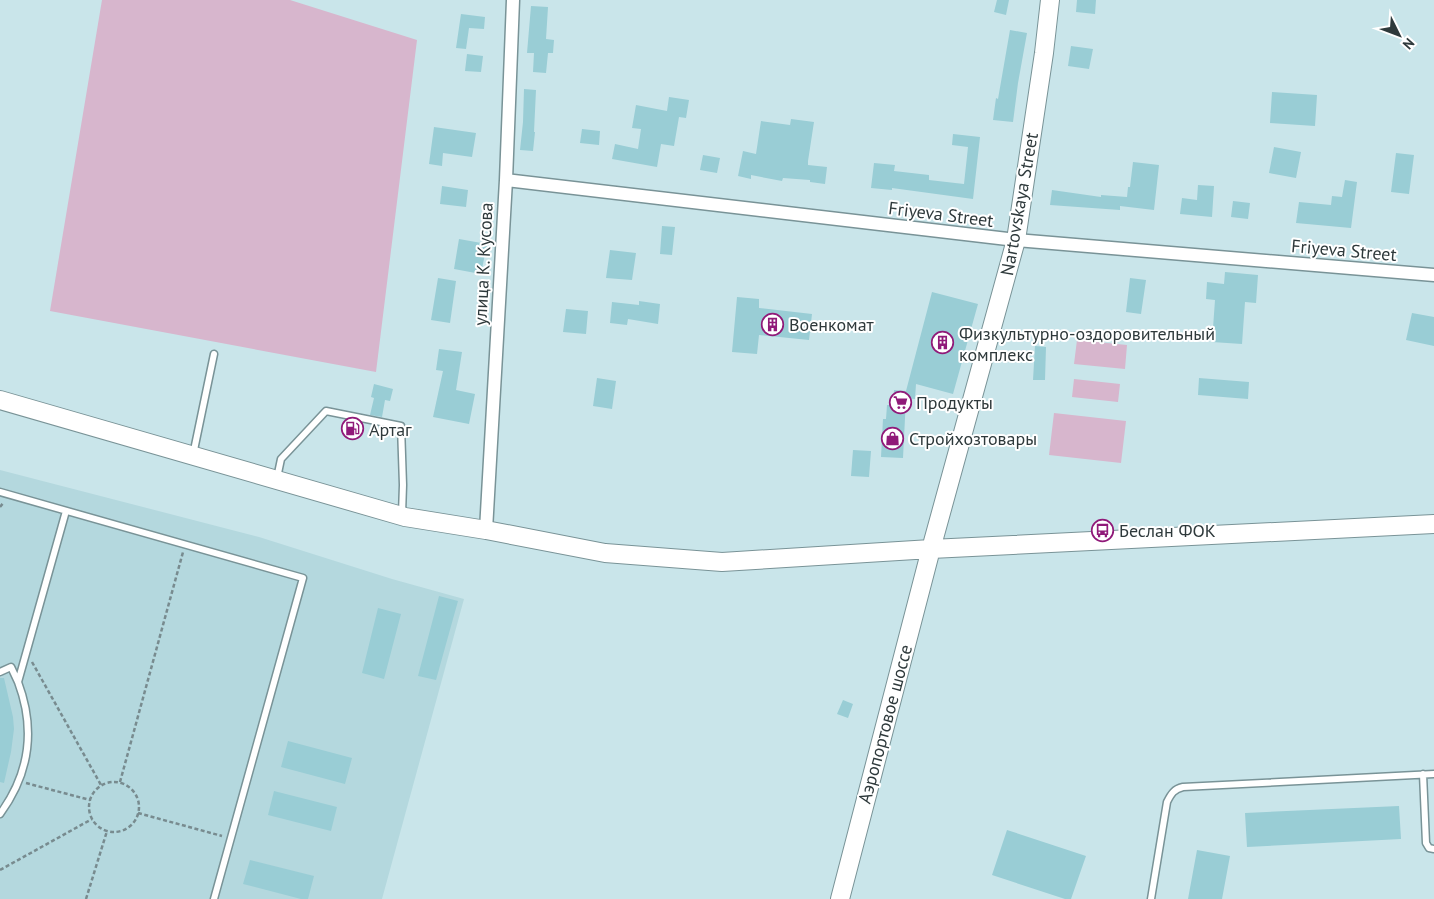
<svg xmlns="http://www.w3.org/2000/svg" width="1434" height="899" viewBox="0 0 1434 899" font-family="'PT Sans',sans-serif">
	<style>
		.built { fill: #b4d8de }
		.green { fill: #d7b6cd }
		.building { fill: #99cdd5 }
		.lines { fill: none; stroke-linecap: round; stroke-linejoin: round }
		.lane-casing { stroke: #799397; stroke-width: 9 }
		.street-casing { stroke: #799397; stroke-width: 15 }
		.secondary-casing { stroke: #799397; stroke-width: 20 }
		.path { stroke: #788b8f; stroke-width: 2.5; stroke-dasharray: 4 2.5; stroke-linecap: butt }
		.lane { stroke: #fff; stroke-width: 6 }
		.street { stroke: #fff; stroke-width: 12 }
		.secondary { stroke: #fff; stroke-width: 18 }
		.labels { text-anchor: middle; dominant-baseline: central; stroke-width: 4; stroke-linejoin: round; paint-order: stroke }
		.street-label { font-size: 18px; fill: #2e393b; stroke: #fff }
		.poi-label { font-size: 18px; fill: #2e393b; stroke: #fff; text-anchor: start }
	</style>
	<rect width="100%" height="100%" fill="#c9e5ea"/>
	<path class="built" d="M0 470 259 537 392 579 464 599 382 899H0Z"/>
	<path class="green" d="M102 0H290L417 40 376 372 50 311Z
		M1077 340 1127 345 1125 369 1074 364Z
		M1074 379 1120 384 1118 402 1072 397Z
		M1054 413 1126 421 1121 463 1049 455Z"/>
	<path class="building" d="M997 0H1009L1006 15 994 12Z
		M1077 0H1096L1095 14 1076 12Z
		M531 6 548 7 546 39 554 40 553 53H548L546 73 533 72 534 53H527Z
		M461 14 485 17 484 29 469 28 466 49 456 48Z
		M1010 30 1027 33 1018 83 1013 122 993 120 996 98 998 99Z
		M1071 46 1093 49 1089 69 1068 66Z
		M467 54 483 56 481 72 465 71Z
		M524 89 536 90 534 132H535L533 151 520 150 523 122Z
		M1272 92 1317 95 1315 126 1270 123Z
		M669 97 689 100 686 118 679 117 674 146 661 144 657 167 612 159 615 144 638 149 641 129 632 128 636 105 667 111Z
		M791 119 814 122 808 161V165L827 167 825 184 810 182V180L783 178 782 181 751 175V179L738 176 743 151 756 154 761 121 790 125Z
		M434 127 476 133 472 157 443 153 442 166 429 164Z
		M582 129 600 131 599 145 580 143Z
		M953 134 980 137 973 199 892 188V190L871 188 874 163 895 165 894 171 929 175V180L964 184 968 147 952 145Z
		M1274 147 1301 152 1296 178 1269 173Z
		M1396 153 1414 155 1409 194 1391 192Z
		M703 155 720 158 717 173 700 170Z
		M1133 162 1159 165 1154 210 1120 206V210L1050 205 1052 190 1101 197V195L1127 197 1128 187H1130Z
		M1345 180 1357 182 1351 228 1296 223 1299 202 1331 205 1332 196 1342 197Z
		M1198 185 1214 186 1212 217 1180 214 1182 198 1197 200Z
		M442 186 468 190 466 207 440 204Z
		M1233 201 1250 203 1248 219 1231 217Z
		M662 226 675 227 672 255 660 254Z
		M459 239 487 244 481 274 454 269Z
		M610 250 636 253 632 280 606 278Z
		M1225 272 1258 275 1256 303 1245 302 1242 344 1212 342 1215 300 1206 299 1207 282 1224 284Z
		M438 278 456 281 450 323 431 320Z
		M1130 278 1146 280 1141 314 1126 312Z
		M932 292 978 304 953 394 916 384 915 399 906 398 903 458 881 457 883 419H886L887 405H893L894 390 906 391Z
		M737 297 759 299V308L812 314 809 340 759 335 757 354 732 352Z
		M639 301 660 304 658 324 628 319 627 325 610 323 612 302 639 305Z
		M566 309 588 311 586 334 563 332Z
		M1412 313 1434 317V346L1406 340Z
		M1035 346 1046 347 1045 380H1033Z
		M439 349 462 352 456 390 475 394 469 424 433 417 443 371 436 370Z
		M597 378 616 381 612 409 593 406Z
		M1199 378 1249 382 1248 399 1198 395Z
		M374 384 393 389 390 401 385 400 382 417 370 415 374 398 371 397Z
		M853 450 871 451 869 477 851 476Z
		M439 596 458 601 436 680 418 676Z
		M378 608 401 614 384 679 362 673Z
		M0 678H4L13 717 14 729 11 752 4 783 0 782Z
		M843 700 853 704 848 718 837 714Z
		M288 741 352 758 345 784 281 767Z
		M274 791 337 807 331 831 268 815Z
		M1399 806 1401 839 1247 847 1245 813Z
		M1007 830 1086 856 1071 899H1065L992 875Z
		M1197 850 1230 856 1222 899H1188Z
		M250 860 314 876 308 899H301L243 884Z"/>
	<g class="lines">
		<defs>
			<path id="lane" d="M193 455 214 354
				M277 478 281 459 326 411 401 426 403 485 402 514
				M0 492 303 578 214 899
				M0 672 11 667 18 682
				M1423 774 1426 843 1429 848 1434 849
				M0 814C30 773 36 730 18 682L66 511
				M1151 899 1167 802C1171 794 1174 789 1183 787L1434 774"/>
			<path id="street" d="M506 180 1016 240 1434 275
				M486 530 506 180 513 0"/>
			<path id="secondary" d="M0 400 405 517 486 530 605 553 722 562 931 549 1434 524
				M840 899 931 549 1016 240 1044 53 1050 0"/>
		</defs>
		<use href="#lane" class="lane-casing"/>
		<use href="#street" class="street-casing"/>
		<use href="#secondary" class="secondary-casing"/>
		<path class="path" d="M0 507 4 502
			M32 662 101 785
			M120 782 183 552
			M89 807a25 25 0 1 1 50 0a25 25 0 1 1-50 0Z
			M26 783 90 800
			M138 813 222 836
			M0 870 92 819
			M86 899 107 831"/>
		<use href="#lane" class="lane"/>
		<use href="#street" class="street"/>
		<use href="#secondary" class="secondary"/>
	</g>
	<defs>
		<symbol id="building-ring" viewBox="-11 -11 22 22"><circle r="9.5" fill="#fff" stroke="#901a79" stroke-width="1.5"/><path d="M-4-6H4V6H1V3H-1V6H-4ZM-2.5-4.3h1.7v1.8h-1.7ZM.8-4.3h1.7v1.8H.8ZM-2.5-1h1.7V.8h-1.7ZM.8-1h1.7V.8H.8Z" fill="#901a79"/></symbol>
		<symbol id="supermarket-ring" viewBox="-11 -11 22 22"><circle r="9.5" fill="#fff" stroke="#901a79" stroke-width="1.5"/><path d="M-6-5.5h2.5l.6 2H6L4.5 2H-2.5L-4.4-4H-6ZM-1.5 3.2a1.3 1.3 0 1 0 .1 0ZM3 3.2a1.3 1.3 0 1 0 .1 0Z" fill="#901a79"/></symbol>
		<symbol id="fuel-ring" viewBox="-11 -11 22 22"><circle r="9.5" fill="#fff" stroke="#901a79" stroke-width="1.5"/><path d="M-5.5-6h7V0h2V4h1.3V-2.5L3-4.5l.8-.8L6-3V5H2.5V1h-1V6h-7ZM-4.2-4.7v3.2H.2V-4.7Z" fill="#901a79"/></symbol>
		<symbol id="shop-ring" viewBox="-11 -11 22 22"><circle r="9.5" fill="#fff" stroke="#901a79" stroke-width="1.5"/><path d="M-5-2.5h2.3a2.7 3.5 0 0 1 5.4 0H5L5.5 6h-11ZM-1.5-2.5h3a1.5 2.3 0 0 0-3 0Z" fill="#901a79"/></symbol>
		<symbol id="bus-ring" viewBox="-11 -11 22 22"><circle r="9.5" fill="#fff" stroke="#901a79" stroke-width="1.5"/><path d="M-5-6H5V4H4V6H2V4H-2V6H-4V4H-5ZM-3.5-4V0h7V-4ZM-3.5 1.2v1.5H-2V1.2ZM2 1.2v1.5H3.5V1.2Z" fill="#901a79"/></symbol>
	</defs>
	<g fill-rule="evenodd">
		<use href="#building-ring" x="760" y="312" width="25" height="25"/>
		<use href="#building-ring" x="930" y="330" width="25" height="25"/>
		<use href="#supermarket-ring" x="888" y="390" width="25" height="25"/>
		<use href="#fuel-ring" x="340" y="416" width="25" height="25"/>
		<use href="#shop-ring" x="880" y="426" width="25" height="25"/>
		<use href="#bus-ring" x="1090" y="518" width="25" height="25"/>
	</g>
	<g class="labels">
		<g class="street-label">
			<text transform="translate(1019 204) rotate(-80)">Nartovskaya Street</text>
			<text transform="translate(941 214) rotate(7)">Friyeva Street</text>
			<text transform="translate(1344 250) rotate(5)">Friyeva Street</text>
			<text transform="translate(483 264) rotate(-87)">улица К. Кусова</text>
			<text transform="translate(885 724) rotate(-75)">Аэропортовое шоссе</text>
		</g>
		<g class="poi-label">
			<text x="789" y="324">Военкомат</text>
			<text x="959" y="333">Физкультурно-оздоровительный<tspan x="959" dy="21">комплекс</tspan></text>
			<text x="916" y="402">Продукты</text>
			<text x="369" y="429">Артаг</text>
			<text x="909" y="438">Стройхозтовары</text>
			<text x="1119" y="530">Беслан ФОК</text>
		</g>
	</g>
	<g transform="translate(1399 35) rotate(132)" stroke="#ffffff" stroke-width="4" paint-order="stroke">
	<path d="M0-4L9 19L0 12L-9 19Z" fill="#2e393b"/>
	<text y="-8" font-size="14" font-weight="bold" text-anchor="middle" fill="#2e393b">N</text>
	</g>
</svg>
